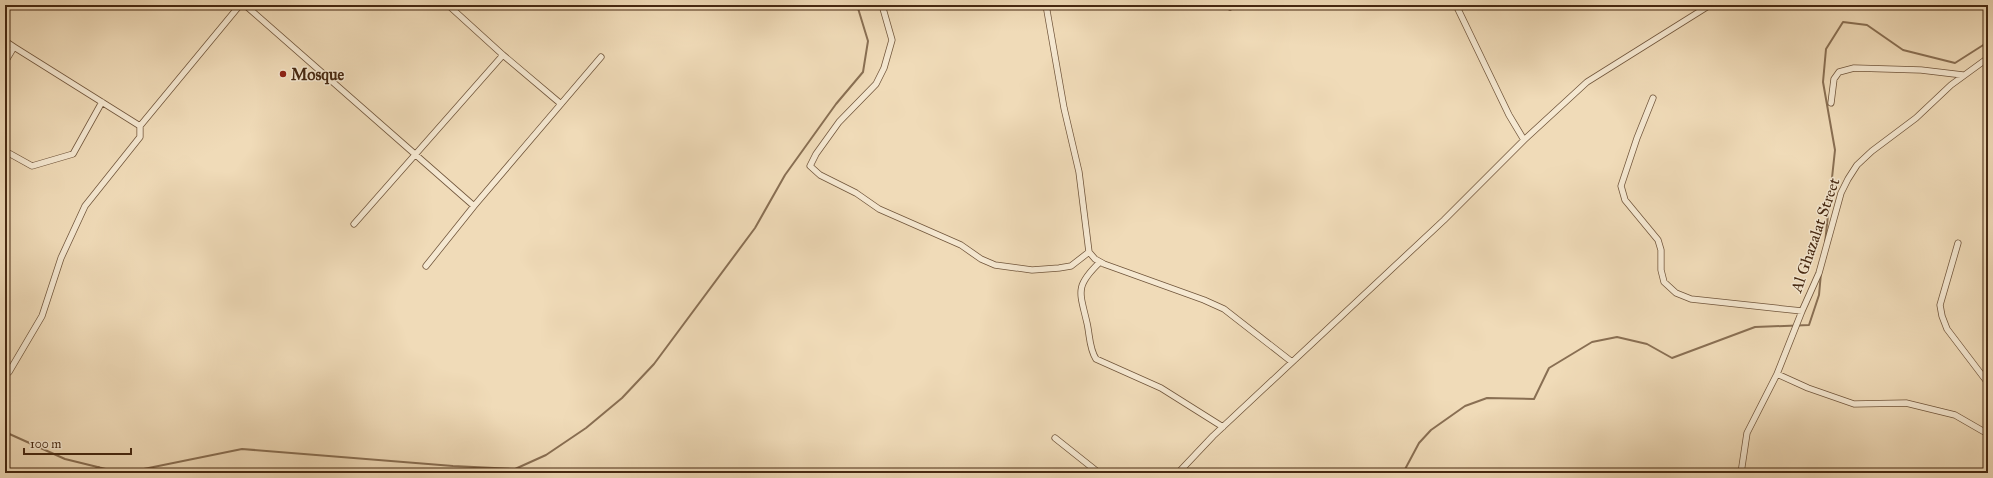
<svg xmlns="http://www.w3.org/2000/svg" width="1993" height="478" viewBox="0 0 1993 478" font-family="'IM FELL Great Primer',serif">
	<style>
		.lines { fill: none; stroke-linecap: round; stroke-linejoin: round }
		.stream { stroke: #896f53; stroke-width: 2 }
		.street-casing { stroke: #70553b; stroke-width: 7 }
		.street { stroke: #f5e8d1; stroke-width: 5.5 }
		.poi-dot { fill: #8f2418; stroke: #f5e8d1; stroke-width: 1.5 }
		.labels { text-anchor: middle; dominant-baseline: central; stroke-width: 3; stroke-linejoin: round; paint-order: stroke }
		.poi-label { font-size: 16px; font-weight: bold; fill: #462811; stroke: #f5e8d1; text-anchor: start }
		.street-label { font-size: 16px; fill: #462811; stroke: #f5e8d1 }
	</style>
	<rect width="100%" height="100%" fill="#f0dbb8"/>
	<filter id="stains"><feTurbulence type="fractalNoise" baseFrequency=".005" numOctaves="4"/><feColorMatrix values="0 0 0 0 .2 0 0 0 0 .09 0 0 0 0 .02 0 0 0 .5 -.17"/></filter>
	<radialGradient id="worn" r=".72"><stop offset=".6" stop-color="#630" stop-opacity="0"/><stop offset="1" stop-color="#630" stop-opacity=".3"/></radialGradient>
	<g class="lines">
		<path class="stream" d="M1825 243 1835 150 1823 82 1826 49 1843 22 1867 25 1903 50 1955 63 1988 42
			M5 432 65 459 122 473
			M1309 470 1312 473
			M87 473 99 467
			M124 473 242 449 453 466 515 469 546 455 586 428 622 398 654 364 755 228 785 175 836 104 863 72 868 41 857 5
			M1403 473 1419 443 1431 430 1465 406 1487 398 1534 399 1549 368 1592 342 1617 337 1647 344 1672 358 1755 327 1809 325 1819 295 1821 273"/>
		<defs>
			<path id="street" d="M245 5 474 206
				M448 5 503 55
				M882 5 892 40 884 68 876 84 839 122 816 154 810 166 820 175 856 193 879 209 961 245 981 259 995 265 1032 270 1059 268 1071 266 1089 252
				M1046 5 1064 108 1079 172 1089 252 1095 259 1104 264 1204 300 1224 309 1292 362
				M1456 5 1509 115 1524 140
				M1230 7 1232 5
				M5 41 14 47 5 62
				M14 47 140 126
				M1653 98 1637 138 1621 186 1625 200 1658 240 1661 250V270L1664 282 1676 293 1691 299 1802 311
				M1831 103 1834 79 1839 72 1854 68 1921 70 1963 75
				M5 151 32 166 73 154 102 102
				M354 224 503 55 561 104
				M1958 243 1940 305 1942 316 1947 329 1988 383
				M1100 262C1074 287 1080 292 1087 323 1090 336 1089 348 1096 359L1161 388 1223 427
				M426 266 474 206 601 57
				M5 369 9 372 42 316 61 258 85 206 140 137V126L240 5
				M1777 374 1808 388 1854 404 1906 403 1955 415 1988 434
				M1055 438 1099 473
				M1178 473 1213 436 1444 220 1524 140 1587 82 1710 5
				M1741 473 1747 433 1777 374 1802 311 1819 273 1841 193 1848 179 1857 165 1872 151 1916 118 1951 85 1988 58"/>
		</defs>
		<use href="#street" class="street-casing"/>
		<use href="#street" class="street"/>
	</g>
	<circle class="poi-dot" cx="283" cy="74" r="4"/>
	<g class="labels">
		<g class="poi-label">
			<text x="291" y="74">Mosque</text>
		</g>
		<g class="street-label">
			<text transform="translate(1815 235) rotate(-71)">Al Ghazalat Street</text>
		</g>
	</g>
	<rect width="1993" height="478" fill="none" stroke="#f0dbb8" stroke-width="20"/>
	<rect x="6" y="6" width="1981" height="466" fill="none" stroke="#462811" stroke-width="2"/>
	<rect x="10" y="10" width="1973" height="458" fill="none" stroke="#462811"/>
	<path d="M24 448v6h107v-6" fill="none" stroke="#462811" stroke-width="2"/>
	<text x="30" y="448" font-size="12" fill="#462811" stroke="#f5e8d1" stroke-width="3" paint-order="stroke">100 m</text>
	<rect width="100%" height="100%" filter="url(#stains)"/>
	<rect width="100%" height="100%" fill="url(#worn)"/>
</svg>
